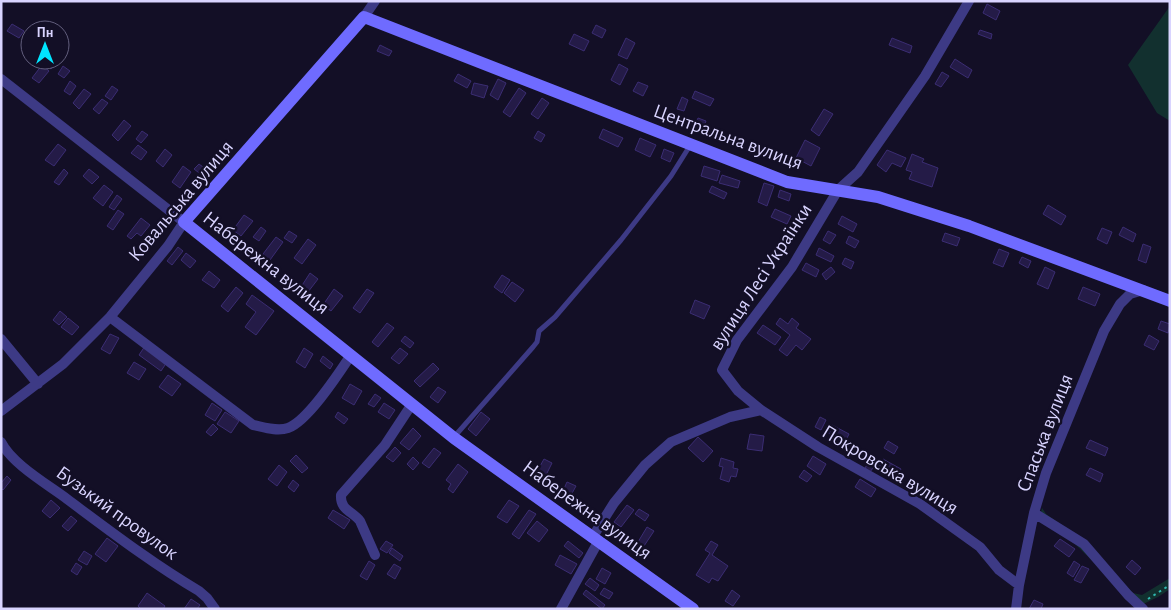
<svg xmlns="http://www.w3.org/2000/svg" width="1171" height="610" viewBox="0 0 1171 610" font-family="'Alegreya Sans',sans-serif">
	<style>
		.green { fill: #12302f }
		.building { fill: #241b47; stroke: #3b2d73 }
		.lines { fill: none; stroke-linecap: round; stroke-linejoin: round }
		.path { stroke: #2fb8b0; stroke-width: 2; stroke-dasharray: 2.5 4; stroke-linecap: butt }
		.lane { stroke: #3d3a85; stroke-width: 5 }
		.street { stroke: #3d3a85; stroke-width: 10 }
		.secondary { stroke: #6f6bff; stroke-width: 12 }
		.labels { text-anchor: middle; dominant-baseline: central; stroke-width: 5; stroke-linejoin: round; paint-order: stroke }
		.street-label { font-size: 20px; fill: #d9d4ff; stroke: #130f26 }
	</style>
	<rect width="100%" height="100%" fill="#130f26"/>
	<path class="green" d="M1170 6V121L1157 113 1128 65Z
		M1042 508 1046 514 1087 543 1133 593 1142 595 1170 578V589L1158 597 1137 607 1112 580 1074 543 1039 521Z"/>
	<path class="building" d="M987 4 1000 11 996 20 983 13Z
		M12 24 24 31 19 38 7 31Z
		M596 25 606 30 602 38 592 33Z
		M980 30 992 34 991 39 978 34Z
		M574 34 589 41 584 51 569 44Z
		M626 38 635 43 627 59 618 55Z
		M892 38 912 46 910 53 889 45Z
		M380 45 392 51 389 56 377 51Z
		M955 59 972 70 968 78 950 67Z
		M39 60H58L51 69Z
		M619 64 628 69 620 85 611 80Z
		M42 65 49 71 39 83 32 78Z
		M63 66 70 71 64 78 58 74Z
		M942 72 949 76 941 87 935 84Z
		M458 74 471 81 467 88 454 81Z
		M498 79 506 83 498 100 490 95Z
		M70 81 76 86 70 95 64 91Z
		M638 82 648 86 643 96 633 91Z
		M474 83 488 86 484 98 471 94Z
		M112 86 118 90 111 100 105 96Z
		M519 88 526 93 510 117 503 112Z
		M84 89 91 94 79 109 73 103Z
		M695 91 714 99 710 106 692 98Z
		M682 97 688 100 684 111 677 109Z
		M542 98 549 103 538 119 531 114Z
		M102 99 108 103 99 114 93 109Z
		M824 109 833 114 819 136 811 130Z
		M698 118 706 121 703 128 695 125Z
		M124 120 131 126 118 141 112 135Z
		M603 129 623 138 618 147 599 138Z
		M142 131 148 135 141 143 136 139Z
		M538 131 545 135 541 142 534 138Z
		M640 138 656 145 650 157 635 150Z
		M805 140 820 148 811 166 796 158Z
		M58 144 66 150 54 166 45 160Z
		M138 145 147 152 141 160 131 153Z
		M165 149 172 155 163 167 156 161Z
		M664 149 674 153 670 162 661 158Z
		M887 150 906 158 901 167 892 163 886 172 877 165Z
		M912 154 924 159 922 162 938 168 932 187 909 179 912 172 906 170Z
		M199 164 207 170 203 176 194 169Z
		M183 166 191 172 180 188 172 182Z
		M704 166 720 171 717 181 701 176Z
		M64 169 68 173 59 185 54 182Z
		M89 169 99 177 92 184 83 176Z
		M722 175 740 181 738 188 719 183Z
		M764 183 774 186 767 206 758 202Z
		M104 185 113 192 103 206 93 198Z
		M712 186 727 193 724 199 709 192Z
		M780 190 791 194 789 201 778 197Z
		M117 195 122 199 114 210 109 207Z
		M1048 205 1066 216 1061 225 1043 214Z
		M775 209 791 216 787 224 771 217Z
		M118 210 124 214 113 230 107 226Z
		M244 215 253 221 241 236 233 230Z
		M842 216 857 224 853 232 838 224Z
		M141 218 150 225 141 236 137 233 131 239 127 236Z
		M261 227 266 231 259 241 253 237Z
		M1123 227 1136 234 1133 242 1119 235Z
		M1102 228 1112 232 1107 244 1097 239Z
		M289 231 297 236 292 243 284 238Z
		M828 231 836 235 830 244 823 240Z
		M945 233 960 238 957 246 942 241Z
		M849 236 859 241 855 248 846 243Z
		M276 237 283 242 270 260 263 254Z
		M308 239 316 245 302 264 294 258Z
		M1143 244 1151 247 1146 263 1138 260Z
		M178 247 183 251 172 265 167 261Z
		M819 248 834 256 831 262 816 255Z
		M999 249 1009 253 1003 267 993 263Z
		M186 253 196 261 190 268 181 260Z
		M1022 257 1031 261 1028 268 1019 263Z
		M845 258 854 262 851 269 842 264Z
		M806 263 819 270 816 277 802 270Z
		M831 267 835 272 826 280 822 274Z
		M1045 267 1055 272 1048 289 1037 284Z
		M209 271 220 280 214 288 202 280Z
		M310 273 318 279 308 292 301 287Z
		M502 275 510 280 502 293 494 287Z
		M512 282 524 290 515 302 504 293Z
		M236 287 243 293 228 312 221 306Z
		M1083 287 1100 294 1095 306 1078 299Z
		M334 289 343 296 331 311 323 305Z
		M367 289 374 293 360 313 353 308Z
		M252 295 274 311 256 335 245 327 256 312 246 304Z
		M695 300 710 306 704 319 690 313Z
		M60 311 67 317 59 325 53 320Z
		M68 318 79 327 72 335 61 327Z
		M780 318 788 324 792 318 799 324 796 328 811 339 802 350 796 345 787 356 779 350 790 335 776 324Z
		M1161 321 1170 324 1168 333 1158 329Z
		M387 323 394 328 378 347 372 342Z
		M763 325 781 337 775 345 757 333Z
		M110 334 119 338 110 354 101 349Z
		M1149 335 1159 341 1154 350 1144 345Z
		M405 336 414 343 410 348 401 341Z
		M145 346 167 362 161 371 139 355Z
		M304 348 313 354 305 368 296 362Z
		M400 348 408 354 399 364 391 358Z
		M323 356 333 364 330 369 320 361Z
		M134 362 146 369 139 380 127 373Z
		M433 363 439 369 420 387 414 381Z
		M168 375 181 384 172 396 159 387Z
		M350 384 362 391 354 405 342 398Z
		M438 387 446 392 438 403 430 397Z
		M375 394 381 398 374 407 368 404Z
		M212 403 222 410 215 421 205 415Z
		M384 403 395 410 389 419 378 412Z
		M225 412 239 421 231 433 217 424Z
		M338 412 348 419 344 424 335 417Z
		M481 412 490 419 476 436 468 429Z
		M820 417 826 420 821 430 815 427Z
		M213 424 218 429 211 436 206 432Z
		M832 425 849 434 845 442 828 433Z
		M413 428 421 436 409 450 400 443Z
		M750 434 764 436 762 451 747 449Z
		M698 437 713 451 703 462 688 448Z
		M1090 440 1108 448 1105 456 1086 448Z
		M888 441 898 447 894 454 884 448Z
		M395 447 401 453 393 462 386 457Z
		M434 448 441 453 429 468 422 463Z
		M296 455 308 468 302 473 290 461Z
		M813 456 826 464 820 475 807 466Z
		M413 457 419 463 413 470 407 464Z
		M872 457 878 461 870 472 865 468Z
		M721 458 734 462 733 468 738 469 736 477 731 476 729 482 720 479 723 467 719 466Z
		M544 459 552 463 543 481 534 477Z
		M883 459 901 469 896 478 879 468Z
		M458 464 468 472 453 493 448 489 451 484 446 480Z
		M279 465 287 472 277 486 268 479Z
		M1090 468 1103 474 1100 482 1086 475Z
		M804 470 812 476 807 482 799 477Z
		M7 476 11 480 3 490 1 488V483Z
		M860 479 876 489 871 497 855 487Z
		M293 480 299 485 294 492 288 487Z
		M567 482 576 486 570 497 562 493Z
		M916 486 925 492 922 498 912 492Z
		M51 500 60 508 50 518 42 511Z
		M509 500 519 506 507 523 497 517Z
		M627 505 634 510 621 527 614 522Z
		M639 509 649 515 645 521 635 514Z
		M333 510 350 520 344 529 328 518Z
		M529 510 536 514 519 539 512 534Z
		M71 516 77 521 68 531 62 526Z
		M537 521 548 530 539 542 527 533Z
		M647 527 654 531 644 546 638 542Z
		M107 538 118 546 106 562 95 554Z
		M1060 539 1075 549 1069 557 1054 546Z
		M386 541 393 545 387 553 380 549Z
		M568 541 583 553 579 558 564 546Z
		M711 541 718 545 712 555 728 566 718 581 712 578 709 583 696 575 710 553 705 550Z
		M392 548 403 556 400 561 389 553Z
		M84 551 92 556 87 565 78 560Z
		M560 555 577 564 571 574 555 565Z
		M1132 560 1141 568 1135 575 1126 567Z
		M369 561 375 565 367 580 360 576Z
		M1074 561 1080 565 1073 577 1067 573Z
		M76 563 82 567 77 575 71 571Z
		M394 564 401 568 395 579 387 574Z
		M1082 566 1089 569 1081 583 1074 580Z
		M602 568 611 573 605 584 596 579Z
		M590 578 599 585 595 591 585 584Z
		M604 588 613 593 609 599 600 594Z
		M586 590 605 605 602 609 583 594Z
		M732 590 740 596 733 606 725 601Z
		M147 593 165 606 163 609H141L138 606Z
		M191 599 200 605 197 609H184Z
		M1034 600 1043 604 1041 609H1029Z"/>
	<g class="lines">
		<path class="path" d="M1148 599 1170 585"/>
		<path class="lane" d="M454 437 533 347 537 342 539 331 555 317 621 240 671 176 691 144"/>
		<path class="street" d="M969 1 925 76 858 172 838 190 792 267 737 340 722 370 738 391 761 410 818 447 920 504 980 547 999 570 1019 585
			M364 17 375 1
			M1 79 184 222 168 246 110 317 63 364 1 411
			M110 317 253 425C263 427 277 432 288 428 308 421 339 373 351 355
			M1 339 38 384
			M1 442C12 464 47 484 67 499 110 531 153 564 199 591L207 598 215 609
			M1034 513 1084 544 1128 595 1143 609
			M592 538 614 503 645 465 671 442 730 417 761 410
			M375 555 360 521C352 511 340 510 341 495L385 445 412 404
			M561 609 598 542
			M1016 609 1019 585 1034 513 1046 473 1104 331 1120 304 1130 294 1143 290"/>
		<path class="secondary" d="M693 609 454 438 184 222 364 17 787 182 878 197 969 226 1170 301"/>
	</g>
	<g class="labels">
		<g class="street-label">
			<text transform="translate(728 137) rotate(20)">Центральна вулиця</text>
			<text transform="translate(181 201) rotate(-50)">Ковальська вулиця</text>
			<text transform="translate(266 263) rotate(38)">Набережна вулиця</text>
			<text transform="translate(761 277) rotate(-57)">вулиця Лесі Українки</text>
			<text transform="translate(1045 433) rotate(-69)">Спаська вулиця</text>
			<text transform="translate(890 470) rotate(31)">Покровська вулиця</text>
			<text transform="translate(587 510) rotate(36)">Набережна вулиця</text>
			<text transform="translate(117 513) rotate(36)">Бузький провулок</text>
		</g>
	</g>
	<rect width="1171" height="610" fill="none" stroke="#d9d4ff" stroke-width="5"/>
	<g transform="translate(45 45)"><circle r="24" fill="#130f26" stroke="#625e7d"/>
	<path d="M0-4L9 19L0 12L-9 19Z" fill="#00e5ff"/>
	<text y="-8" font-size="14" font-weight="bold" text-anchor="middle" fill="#d9d4ff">Пн</text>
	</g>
</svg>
